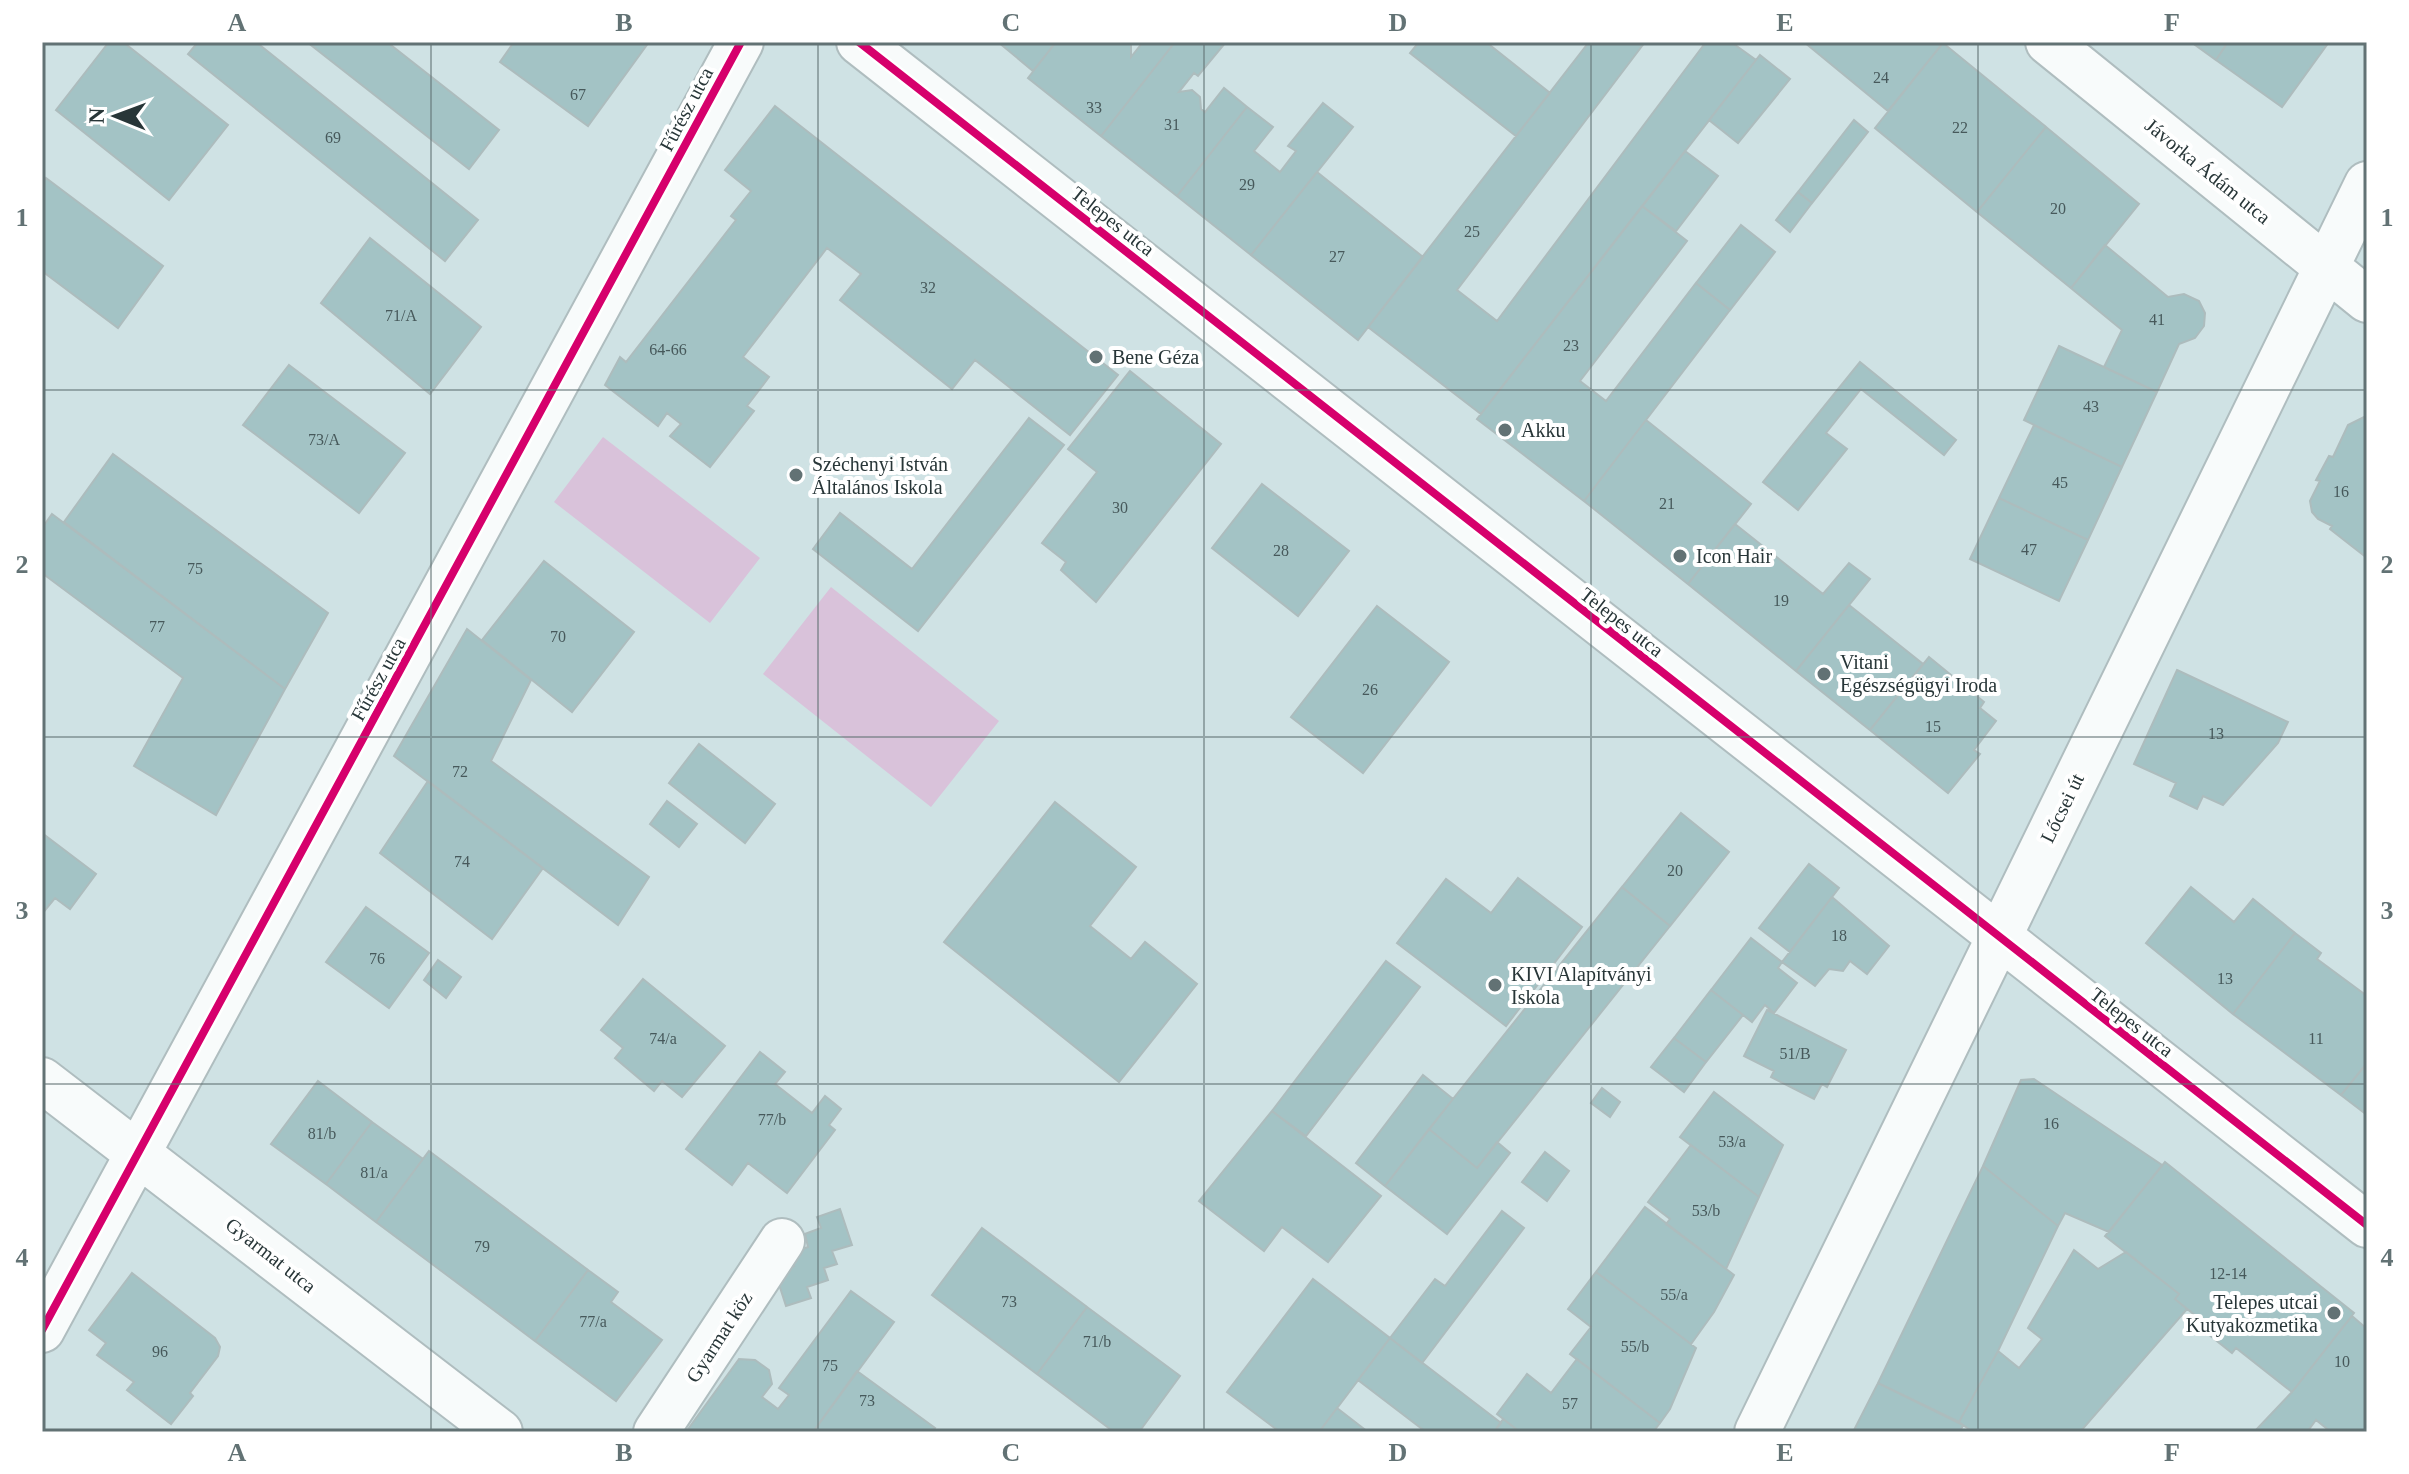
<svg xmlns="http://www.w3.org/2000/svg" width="2409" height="1474" viewBox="0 0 2409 1474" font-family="Georgia,serif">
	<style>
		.garden { fill: #d9c2da }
		.building { fill: #a3c3c5; stroke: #adbcbd; stroke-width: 2 }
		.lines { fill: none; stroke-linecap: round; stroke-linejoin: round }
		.minor-casing { stroke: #afbdbf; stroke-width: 48 }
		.minor { stroke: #f8fbfb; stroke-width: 44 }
		.cycleway-casing { stroke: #fff; stroke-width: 13 }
		.cycleway { stroke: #d6006c; stroke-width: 8 }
		.grid { fill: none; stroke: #627274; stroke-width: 2; stroke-opacity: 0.55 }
		.poi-dot { fill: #627274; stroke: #fff; stroke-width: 3 }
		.labels { text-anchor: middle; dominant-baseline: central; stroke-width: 8; stroke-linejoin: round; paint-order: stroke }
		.number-label { font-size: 16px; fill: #47595b }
		.street-label { font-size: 20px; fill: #283638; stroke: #fff }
		.poi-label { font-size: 20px; fill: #283638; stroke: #fff; text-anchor: start }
		.neatline { fill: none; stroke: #627274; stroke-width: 3 }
		.grid-label { font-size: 26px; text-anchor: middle; font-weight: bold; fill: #627274 }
	</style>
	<rect width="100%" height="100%" fill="#cfe2e4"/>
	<path class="garden" d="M603 437 760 558 710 623 554 502Z
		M831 587 999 721 931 807 763 674Z"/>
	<path class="building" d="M109 42H123L228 125 169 200 56 110Z
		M198 42H256L478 220 445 261 188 54Z
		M307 42H387L499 130 469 169Z
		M514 42H649L588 126 500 62Z
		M998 42H1056L1033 71Z
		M1056 42H1131V57L1143 42H1175L1101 136 1028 78Z
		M1175 42H1226L1198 76 1194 73 1179 92 1192 90 1200 97 1201 109 1205 112 1224 88 1247 107 1177 196 1101 136Z
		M1419 42H1486L1550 93 1516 136 1410 53Z
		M1589 42H1645L1457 290 1497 321 1706 42H1731L1756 60 1481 414 1368 327Z
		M1804 42H1942L1943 43 1888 111Z
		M2191 42H2228L2216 60Z
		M2228 42H2329L2282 107 2216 60Z
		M1943 43 2046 127 1977 212 1875 128Z
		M1760 55 1790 79 1738 143 1709 120Z
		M1323 103 1353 127 1251 255 1177 196 1247 107 1273 127 1254 151 1280 172 1296 151 1288 146Z
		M775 106 1118 375 1070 435 975 360 952 389 840 300 861 274 827 248 743 357 769 377 747 406 754 411 710 467 670 436 681 424 667 413 658 426 605 385 620 357 626 362 736 220 731 216 751 191 725 170Z
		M1854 120 1868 132 1812 203 1798 192Z
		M2046 127 2139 204 2071 288 1977 212Z
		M1685 151 1718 176 1676 231 1642 206Z
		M1317 172 1423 257 1358 340 1251 255Z
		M46 178 163 266 118 328 42 271V184Z
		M1798 192 1812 203 1790 232 1776 220Z
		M1642 206 1687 241 1580 381 1606 401 1696 283 1730 310 1584 501 1477 419Z
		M1741 225 1775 252 1730 310 1696 283Z
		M370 238 481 327 430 394 321 303Z
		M2105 245 2168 297 2184 294 2199 301 2205 313 2204 326 2195 338 2179 344 2157 392 2104 367 2122 330 2071 288Z
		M2059 346 2157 392 2122 467 2024 420Z
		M1860 362 1956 440 1944 455 1861 389 1826 433 1847 449 1798 510 1763 482Z
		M289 365 405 453 359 513 243 425Z
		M1130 371 1221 444 1096 602 1061 570 1066 562 1042 543 1097 472 1068 449Z
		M2364 417H2367V558L2330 529 2332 526 2318 519 2312 512 2310 501 2320 481 2316 480 2329 456 2333 457 2348 425Z
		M1029 418 1064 445 918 631 813 549 840 513 912 569Z
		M1646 420 1751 504 1688 584 1584 501Z
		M2034 425 2122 467 2088 540 1999 498Z
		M113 454 328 613 285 689 64 522Z
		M1262 484 1349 551 1298 616 1212 548Z
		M1999 498 2088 540 2059 601 1970 559Z
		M52 514 285 689 216 815 134 766 183 678 42 573V528Z
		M1735 524 1823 594 1849 563 1870 579 1796 671 1688 584Z
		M544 561 634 632 572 712 482 640Z
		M1849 605 1923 664 1870 730 1796 671Z
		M1377 606 1449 662 1363 773 1291 717Z
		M467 629 531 680 491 761 649 877 618 925 394 756Z
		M1929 657 1984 702 1980 708 1996 721 1974 750 1980 754 1948 793 1870 730Z
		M2177 670 2288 722 2278 743 2223 805 2203 796 2197 809 2170 796 2176 783 2134 764Z
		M699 744 775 804 745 843 669 783Z
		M428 781 543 868 492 939 380 853Z
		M667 801 697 824 679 847 650 824Z
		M1055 802 1136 867 1090 926 1131 959 1145 942 1197 984 1119 1082 944 942Z
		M1681 813 1729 852 1670 926 1622 887Z
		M42 833 96 874 70 909 55 898 42 914Z
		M1809 864 1839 888 1790 952 1759 928Z
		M1518 878 1582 927 1506 1026 1397 943 1446 879 1491 913Z
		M1622 887 1670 926 1477 1168 1429 1129Z
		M2191 887 2234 922 2253 899 2295 933 2233 1014 2146 943Z
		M1832 897 1889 946 1867 974 1850 961 1843 971 1829 969 1815 986 1782 962Z
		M366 907 429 953 389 1008 326 962Z
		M2295 933 2321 953 2317 959 2367 996V1063L2341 1095 2233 1014Z
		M1751 938 1782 962 1778 968 1797 983 1774 1013 1765 1005 1752 1022 1711 990Z
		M438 960 461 977 446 998 424 980Z
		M1386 961 1420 987 1306 1136 1272 1111Z
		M643 979 725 1046 682 1097 662 1081 654 1091 615 1058 623 1048 601 1030Z
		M1711 990 1743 1015 1706 1062 1674 1038Z
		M1767 1010 1846 1050 1827 1087 1822 1084 1814 1099 1771 1077 1774 1071 1744 1056Z
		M1674 1038 1706 1062 1684 1092 1651 1067Z
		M760 1052 785 1072 775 1084 812 1113 825 1096 841 1109 829 1125 835 1130 787 1193 748 1163 732 1185 686 1149Z
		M2367 1063V1115L2341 1095Z
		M1423 1075 1453 1099 1385 1186 1356 1163Z
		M2034 1079 2162 1165 2109 1232 2065 1213 2058 1226 1983 1166 2021 1080Z
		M318 1081 372 1122 326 1184 271 1144Z
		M1602 1088 1620 1102 1610 1117 1591 1103Z
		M1714 1092 1783 1145 1759 1197 1680 1137Z
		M1272 1111 1381 1196 1328 1262 1282 1227 1264 1251 1199 1201Z
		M372 1122 423 1159 376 1222 326 1184Z
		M1429 1129 1477 1168 1497 1142 1510 1153 1447 1234 1385 1186Z
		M1691 1145 1759 1197 1726 1269 1666 1224 1670 1219 1648 1202Z
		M429 1151 588 1270 535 1341 376 1222Z
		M1545 1152 1569 1171 1547 1201 1522 1182Z
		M2165 1162 2354 1313 2292 1392 2236 1348 2232 1353 2198 1326 2202 1321 2175 1299 2179 1294 2105 1236Z
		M1983 1166 2058 1226 1998 1351 1959 1422 1878 1383Z
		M1645 1207 1734 1275 1714 1312 1691 1344 1596 1272Z
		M840 1209 852 1245 832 1251 837 1264 824 1268 828 1280 807 1287 811 1298 786 1306 775 1272 794 1266 789 1253 808 1247 805 1234 821 1228 817 1217Z
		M1502 1211 1524 1228 1422 1363 1390 1338 1435 1279 1445 1286Z
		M982 1228 1087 1307 1037 1374 932 1295Z
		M2074 1250 2098 1269 2126 1252 2179 1294 2175 1299 2187 1309 2080 1432H1973L1959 1422 1998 1351 2019 1368 2042 1339 2028 1328Z
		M588 1270 618 1292 611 1302 662 1340 616 1401 535 1341Z
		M1596 1272 1696 1348 1670 1409 1660 1423 1570 1354 1591 1327 1568 1309Z
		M132 1273 215 1338 220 1347 218 1356 190 1393 193 1396 171 1424 127 1390 134 1382 97 1355 106 1343 89 1330Z
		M1313 1279 1390 1338 1319 1432H1280L1227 1392Z
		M851 1291 894 1322 813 1432H686L739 1359 755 1360 769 1370 772 1384 762 1397 778 1409 789 1395 779 1388Z
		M1087 1307 1180 1376 1139 1432H1114L1037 1374Z
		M2352 1316 2367 1329V1432H2331L2316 1420 2307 1432H2254L2292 1392Z
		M1390 1338 1501 1423 1494 1432H1426L1358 1380Z
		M1577 1359 1660 1423 1653 1432H1520L1497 1414 1527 1374 1551 1393Z
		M857 1371 935 1428 932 1432H813Z
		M1878 1383 1963 1425 1960 1432H1853Z
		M1337 1408 1368 1432H1319Z
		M1503 1419 1520 1432H1494Z"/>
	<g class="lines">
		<defs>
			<path id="minor" d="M859 42 2367 1225
				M2048 42 2367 300
				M42 1080 500 1432
				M42 1330 741 42
				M656 1432 782 1241
				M1757 1432 2367 184"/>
		</defs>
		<use href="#minor" class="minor-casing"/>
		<use href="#minor" class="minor"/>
		<defs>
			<path id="cycleway" d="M859 42 2367 1225
				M42 1330 741 42"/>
		</defs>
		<use href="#cycleway" class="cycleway-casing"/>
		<use href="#cycleway" class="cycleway"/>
	</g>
	<path class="grid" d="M431 42V1432M818 42V1432M1204 42V1432M1591 42V1432M1978 42V1432M42 390H2367M42 737H2367M42 1084H2367"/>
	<g class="poi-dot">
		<circle cx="1096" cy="357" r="8"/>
		<circle cx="1505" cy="430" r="8"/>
		<circle cx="796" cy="475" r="8"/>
		<circle cx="1680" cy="556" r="8"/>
		<circle cx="1824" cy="674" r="8"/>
		<circle cx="1495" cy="985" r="8"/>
		<circle cx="2334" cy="1313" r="8"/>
	</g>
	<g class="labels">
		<g class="number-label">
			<text x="1881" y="77">24</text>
			<text x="578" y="94">67</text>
			<text x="1094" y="107">33</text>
			<text x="1172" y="124">31</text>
			<text x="1960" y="127">22</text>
			<text x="333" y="137">69</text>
			<text x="1247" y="184">29</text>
			<text x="2058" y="208">20</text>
			<text x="1472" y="231">25</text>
			<text x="1337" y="256">27</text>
			<text x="928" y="287">32</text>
			<text x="401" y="315">71/A</text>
			<text x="2157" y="319">41</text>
			<text x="1571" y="345">23</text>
			<text x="668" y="349">64-66</text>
			<text x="2091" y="406">43</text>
			<text x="324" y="439">73/A</text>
			<text x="2060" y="482">45</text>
			<text x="2341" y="491">16</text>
			<text x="1667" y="503">21</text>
			<text x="1120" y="507">30</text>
			<text x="2029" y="549">47</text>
			<text x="1281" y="550">28</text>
			<text x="195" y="568">75</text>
			<text x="1781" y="600">19</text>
			<text x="157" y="626">77</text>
			<text x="558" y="636">70</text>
			<text x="1370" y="689">26</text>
			<text x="1933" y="726">15</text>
			<text x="2216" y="733">13</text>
			<text x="460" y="771">72</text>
			<text x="462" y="861">74</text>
			<text x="1675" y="870">20</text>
			<text x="1839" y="935">18</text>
			<text x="377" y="958">76</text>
			<text x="2225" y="978">13</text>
			<text x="663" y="1038">74/a</text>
			<text x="2316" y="1038">11</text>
			<text x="1795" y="1053">51/B</text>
			<text x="772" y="1119">77/b</text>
			<text x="2051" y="1123">16</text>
			<text x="322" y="1133">81/b</text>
			<text x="1732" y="1141">53/a</text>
			<text x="374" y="1172">81/a</text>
			<text x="1706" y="1210">53/b</text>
			<text x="482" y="1246">79</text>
			<text x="2228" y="1273">12-14</text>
			<text x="1674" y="1294">55/a</text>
			<text x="1009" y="1301">73</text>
			<text x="593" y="1321">77/a</text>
			<text x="1097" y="1341">71/b</text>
			<text x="1635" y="1346">55/b</text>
			<text x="160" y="1351">96</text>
			<text x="2342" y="1361">10</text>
			<text x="830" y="1365">75</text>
			<text x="867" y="1400">73</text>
			<text x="1570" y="1403">57</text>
		</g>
		<g class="street-label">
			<text transform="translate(686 109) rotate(-62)">Fűrész utca</text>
			<text transform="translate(2208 171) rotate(39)">Jávorka Ádám utca</text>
			<text transform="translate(1113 221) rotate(38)">Telepes utca</text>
			<text transform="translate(1622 622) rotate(38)">Telepes utca</text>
			<text transform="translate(378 679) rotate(-61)">Fűrész utca</text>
			<text transform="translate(2062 808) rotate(-64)">Lőcsei út</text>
			<text transform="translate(2132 1022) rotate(38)">Telepes utca</text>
			<text transform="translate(271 1255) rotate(38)">Gyarmat utca</text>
			<text transform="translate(719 1337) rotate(-57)">Gyarmat köz</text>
		</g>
		<g class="poi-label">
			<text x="1112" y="357">Bene Géza</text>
			<text x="1521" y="430">Akku</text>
			<text x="812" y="464">Széchenyi István<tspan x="812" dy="23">Általános Iskola</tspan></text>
			<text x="1696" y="556">Icon Hair</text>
			<text x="1840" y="662">Vitani<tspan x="1840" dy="23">Egészségügyi Iroda</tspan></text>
			<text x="1511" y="974">KIVI Alapítványi<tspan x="1511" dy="23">Iskola</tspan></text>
			<text x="2318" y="1302" text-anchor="end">Telepes utcai<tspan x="2318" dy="23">Kutyakozmetika</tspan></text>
		</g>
	</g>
	<rect width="2409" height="1474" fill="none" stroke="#ffffff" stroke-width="88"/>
	<g transform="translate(116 116) rotate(271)" stroke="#ffffff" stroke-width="6" paint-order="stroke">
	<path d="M0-6L14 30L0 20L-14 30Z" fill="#283638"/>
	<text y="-12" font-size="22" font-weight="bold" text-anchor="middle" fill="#283638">N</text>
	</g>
	<rect x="44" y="44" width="2321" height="1386" class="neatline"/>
	<g class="grid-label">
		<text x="237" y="31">A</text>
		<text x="624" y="31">B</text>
		<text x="1011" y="31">C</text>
		<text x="1398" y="31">D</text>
		<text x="1785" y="31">E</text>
		<text x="2172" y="31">F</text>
		<text x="22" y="226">1</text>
		<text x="2387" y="226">1</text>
		<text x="22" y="573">2</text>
		<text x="2387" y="573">2</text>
		<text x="22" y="919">3</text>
		<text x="2387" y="919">3</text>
		<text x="22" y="1266">4</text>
		<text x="2387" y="1266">4</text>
		<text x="237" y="1461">A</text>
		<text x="624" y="1461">B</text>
		<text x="1011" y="1461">C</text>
		<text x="1398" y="1461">D</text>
		<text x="1785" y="1461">E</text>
		<text x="2172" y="1461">F</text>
	</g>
</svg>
